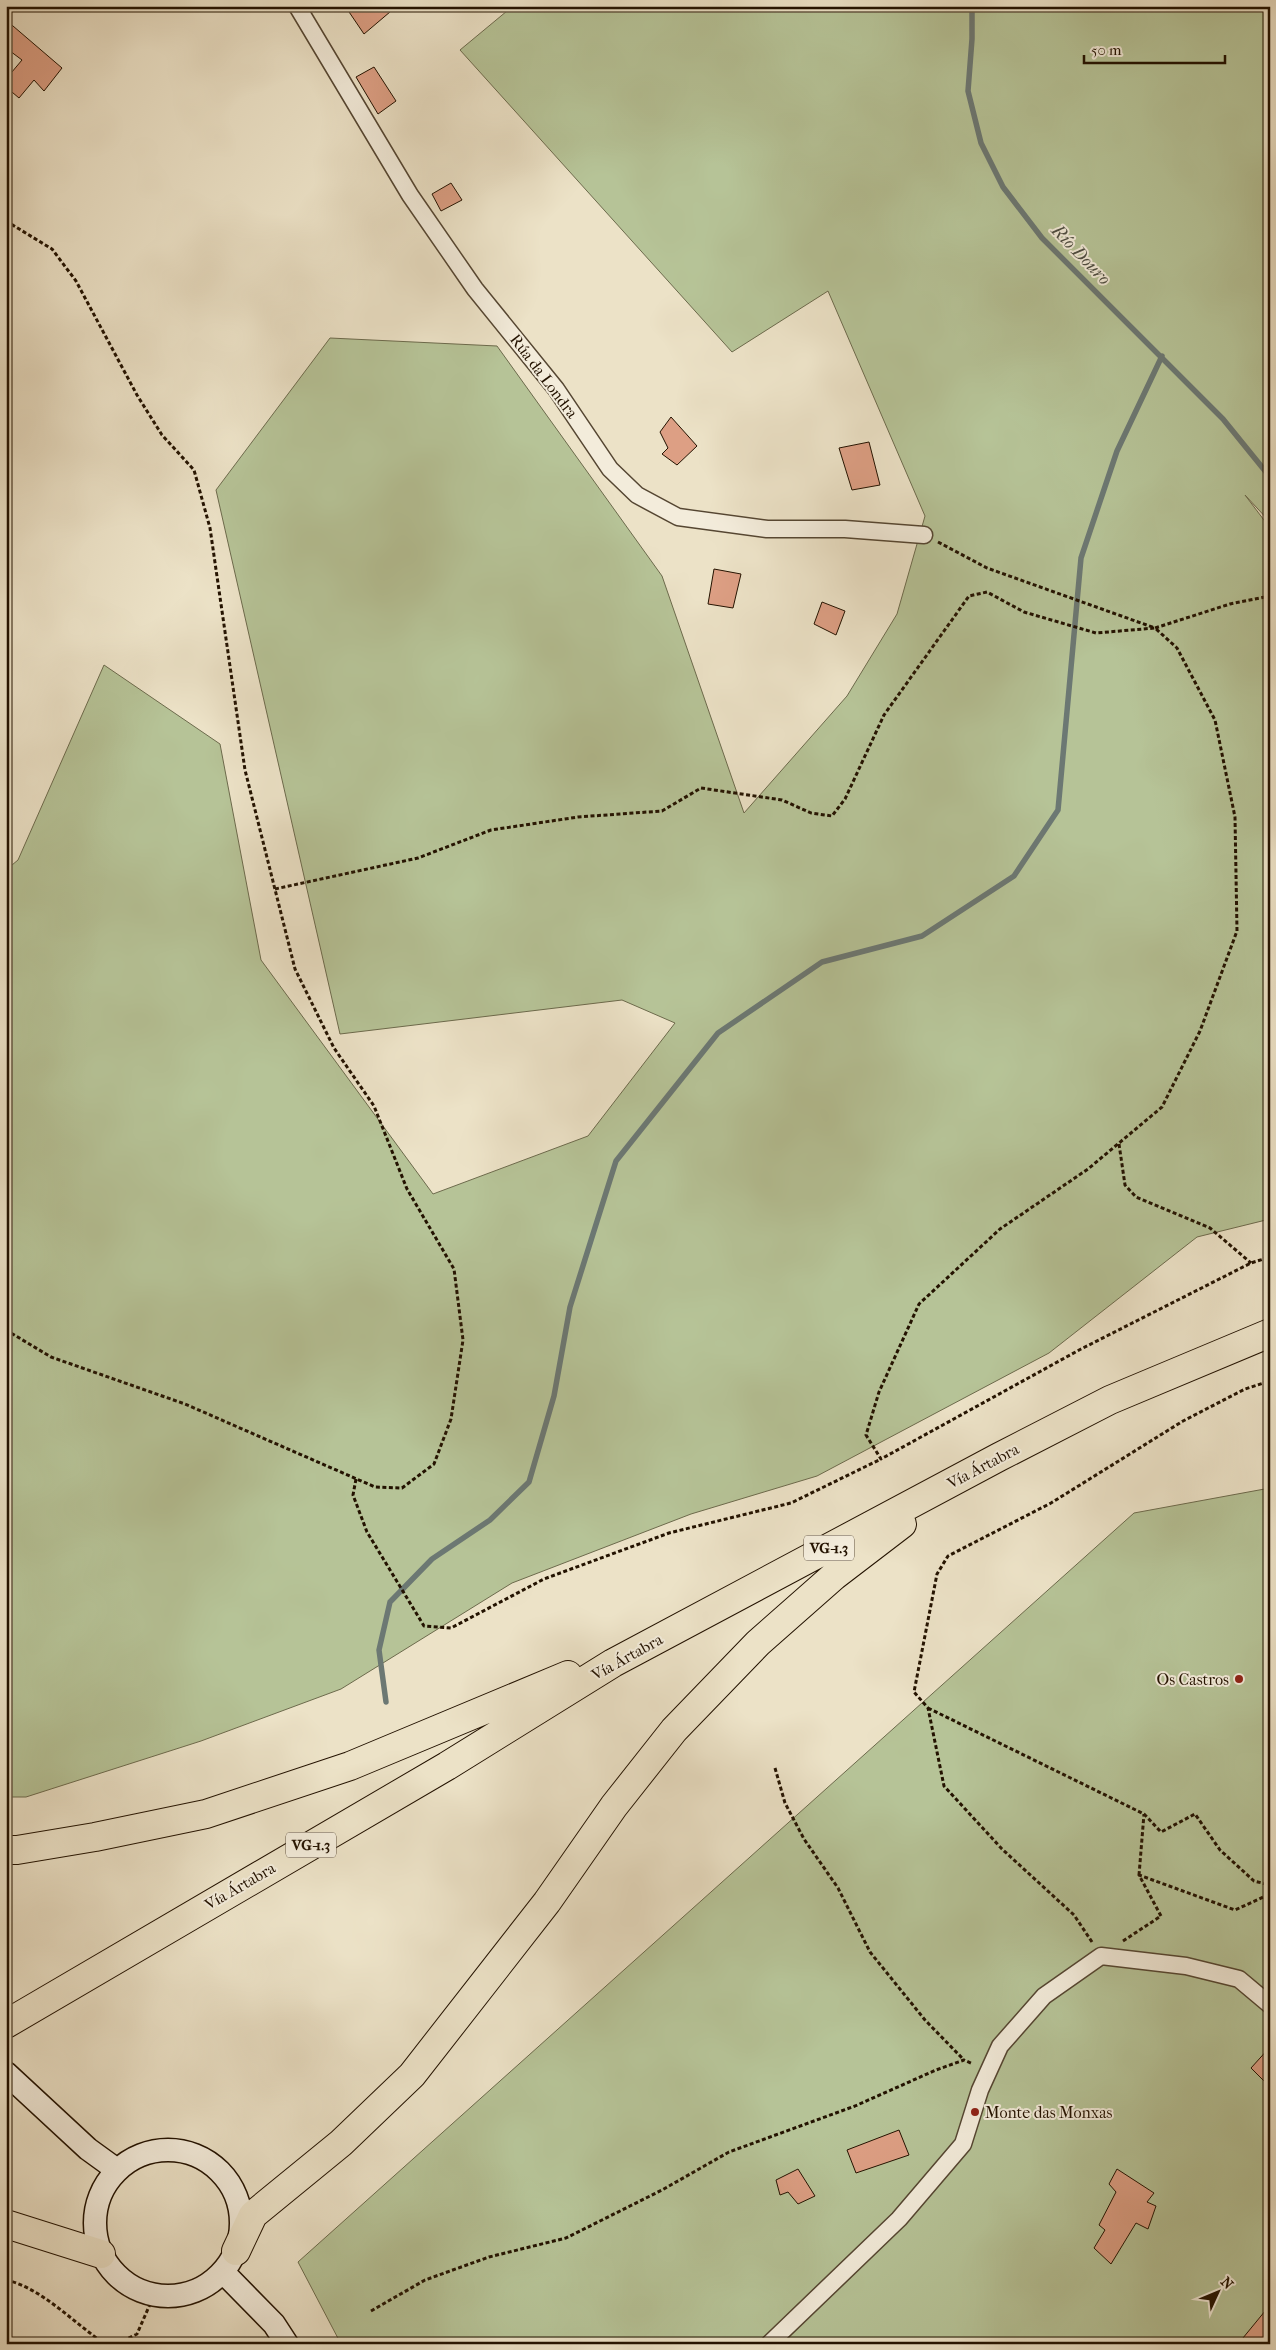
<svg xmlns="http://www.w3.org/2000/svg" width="1276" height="2350" viewBox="0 0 1276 2350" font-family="'IM FELL French Canon',serif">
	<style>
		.green { fill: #b6c397; stroke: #6c6a4c }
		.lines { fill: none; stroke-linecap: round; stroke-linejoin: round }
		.stream { stroke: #6c7873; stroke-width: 5.5 }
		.building { fill: #dd9f84; stroke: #231200 }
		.street-casing { stroke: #554632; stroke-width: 19 }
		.secondary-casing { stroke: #231200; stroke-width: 25 }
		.highway-casing { stroke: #231200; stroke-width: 30 }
		.path { stroke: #231200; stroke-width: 3; stroke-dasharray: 4 2.5; stroke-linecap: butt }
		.street { stroke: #f3ecdb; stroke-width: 16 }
		.secondary { stroke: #f3ecdb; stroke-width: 22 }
		.highway { stroke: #ece2c7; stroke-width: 28 }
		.poi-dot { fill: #8f2418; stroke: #f3ecdb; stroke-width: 2 }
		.labels { text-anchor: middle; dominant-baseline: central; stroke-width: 4; stroke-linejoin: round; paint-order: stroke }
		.shield { fill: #f3ecdb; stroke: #615342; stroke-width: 1 }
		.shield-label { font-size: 15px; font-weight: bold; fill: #231200 }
		.street-label { font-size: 16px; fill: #231200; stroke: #f3ecdb }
		.poi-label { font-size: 16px; fill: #231200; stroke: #f3ecdb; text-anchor: end }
		.water-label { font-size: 18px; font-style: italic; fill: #4e4e43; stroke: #f3ecdb }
	</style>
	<rect width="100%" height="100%" fill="#ece2c7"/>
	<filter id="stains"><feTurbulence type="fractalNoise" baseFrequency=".004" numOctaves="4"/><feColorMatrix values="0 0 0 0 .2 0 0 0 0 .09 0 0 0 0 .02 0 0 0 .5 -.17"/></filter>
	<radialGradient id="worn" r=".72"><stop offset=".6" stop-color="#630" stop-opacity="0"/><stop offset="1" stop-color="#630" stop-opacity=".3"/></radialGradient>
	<path class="green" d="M513 6H1270V522L1245 495 1270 528V1219L1197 1237 1049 1353 817 1476 691 1514 512 1583 341 1689 201 1741 26 1797H6V870L18 860 104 665 220 744 261 960 433 1194 588 1136 675 1023 622 1000 340 1034 216 490 330 338 497 346 662 576 744 813 847 696 897 614 925 516 828 291 732 352 460 50Z
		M1270 1488V2344H341L298 2262 1134 1513Z"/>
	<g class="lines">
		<path class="stream" d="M972 6V39L968 91 981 143 1003 187 1042 238 1223 419 1270 477
			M386 1702 379 1650 390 1602 432 1559 490 1520 529 1482 554 1396 570 1307 616 1161 718 1033 822 962 922 936 1014 876 1058 810 1081 558 1117 451 1162 356"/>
	</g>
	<path class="building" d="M345 6H397L364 34Z
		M6 20 62 68 44 91 34 80 19 98 6 87V79L22 60 6 48Z
		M374 67 396 101 378 114 356 77Z
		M451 183 462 200 441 211 432 194Z
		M671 417 697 446 677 465 662 454 668 448 660 432Z
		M869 442 880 485 852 490 839 448Z
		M714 569 741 574 733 608 708 604Z
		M822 602 845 611 836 635 814 624Z
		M1270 2047V2087L1251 2068Z
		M899 2130 909 2155 856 2173 847 2150Z
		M798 2169 815 2196 798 2204 788 2192 780 2195 776 2180Z
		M1117 2169 1154 2193 1147 2202 1156 2206 1148 2229 1136 2223 1111 2264 1094 2248 1105 2230 1099 2225 1116 2192 1109 2184Z
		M1270 2305V2344H1238Z"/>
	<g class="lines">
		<defs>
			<path id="street" d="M297 6 410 195 475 289 556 389 610 469 637 495 678 517 767 529H845L924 535
				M769 2344 899 2219 963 2144 980 2090 1000 2046 1044 1996 1101 1956 1186 1966 1239 1979 1270 2005"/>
			<path id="secondary" d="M6 2073 88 2149 117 2170
				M95 2223a73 73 0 1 1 146 0a73 73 0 1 1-146 0Z
				M223 2272 274 2324 287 2344"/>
			<path id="highway" d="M6 1850H17L95 1837 206 1814 350 1766 568 1675
				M6 2024 447 1766 613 1663 999 1457 1110 1400 1270 1333
				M6 2224 101 2254
				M236 2251 253 2215 341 2143 412 2075 547 1902 614 1806 674 1730 758 1643 834 1576 902 1524"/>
		</defs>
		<use href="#street" class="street-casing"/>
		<use href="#secondary" class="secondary-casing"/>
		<use href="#highway" class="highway-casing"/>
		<path class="path" d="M6 221 52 249 76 281 137 395 162 435 194 470 210 528 245 770 295 969 334 1048 374 1106 407 1189 454 1269 463 1340 451 1419 434 1464 402 1488 375 1487 185 1404 51 1357 6 1330
			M938 542 987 568 1155 628 1230 604 1270 596
			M275 889 418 858 491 830 578 817 662 811 701 788 782 800 811 813 832 816 845 799 884 715 969 596 987 592 1024 612 1096 633 1155 628 1177 648 1215 720 1235 817 1237 931 1200 1031 1162 1107 1088 1169 1000 1229 919 1304 879 1392 866 1435 881 1459 1081 1349 1251 1263 1270 1257
			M1119 1144 1125 1185 1136 1197 1210 1228 1251 1263
			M356 1479 353 1495 367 1532 424 1626 451 1628 544 1579 669 1533 791 1503 881 1459
			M928 1708 1144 1814 1161 1832 1195 1814 1220 1850 1254 1881 1270 1885
			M775 1768 785 1803 804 1839 838 1888 870 1952 925 2020 964 2060
			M1139 1875 1144 1814
			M1123 1941 1161 1916 1139 1875 1235 1910 1270 1894
			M1092 1942 1074 1915 1002 1849 944 1786 928 1708 914 1692 937 1574 948 1556 1051 1503 1183 1421 1245 1389 1270 1381
			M6 2280C42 2288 75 2324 105 2344
			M371 2311 425 2280 489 2257 566 2238 662 2190 729 2152 855 2106 936 2070 964 2060 973 2064
			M117 2344 137 2334 154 2295"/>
		<use href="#street" class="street"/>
		<use href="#secondary" class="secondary"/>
		<use href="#highway" class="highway"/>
	</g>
	<g class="poi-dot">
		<circle cx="1239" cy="1679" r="5"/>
		<circle cx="975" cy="2112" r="5"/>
	</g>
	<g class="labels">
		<g class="shield">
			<rect x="804" y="1535.5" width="50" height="25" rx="4"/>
			<rect x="286" y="1832.5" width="50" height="25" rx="4"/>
		</g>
		<g class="shield-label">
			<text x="829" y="1548">VG-1.3</text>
			<text x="311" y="1845">VG-1.3</text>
		</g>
		<g class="street-label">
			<text transform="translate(544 376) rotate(53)">Rúa da Londra</text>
			<text transform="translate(983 1466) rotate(-28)">Vía Ártabra</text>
			<text transform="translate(627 1657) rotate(-29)">Vía Ártabra</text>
			<text transform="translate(240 1886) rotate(-30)">Vía Ártabra</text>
		</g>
		<g class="poi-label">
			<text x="1229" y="1679">Os Castros</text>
			<text x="985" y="2112" text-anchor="start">Monte das Monxas</text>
		</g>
		<g class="water-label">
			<text transform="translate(1081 255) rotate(46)">Río Douro</text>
		</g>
	</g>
	<rect width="1276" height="2350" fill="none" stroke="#ece2c7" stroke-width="25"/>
	<rect x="8" y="8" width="1261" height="2335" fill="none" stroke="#231200" stroke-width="2.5"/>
	<rect x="12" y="12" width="1251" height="2325" fill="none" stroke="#231200"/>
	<g transform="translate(1218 2292) rotate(46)" stroke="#f3ecdb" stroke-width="4" paint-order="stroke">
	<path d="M0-4L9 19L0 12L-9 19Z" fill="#231200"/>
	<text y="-8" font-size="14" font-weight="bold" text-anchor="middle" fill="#231200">N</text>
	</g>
	<path d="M1084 55v8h141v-8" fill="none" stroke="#231200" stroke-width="2.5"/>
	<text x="1091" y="55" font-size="15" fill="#231200" stroke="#f3ecdb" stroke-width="4" paint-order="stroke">50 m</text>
	<rect width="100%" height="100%" filter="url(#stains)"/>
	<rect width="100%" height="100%" fill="url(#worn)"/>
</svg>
